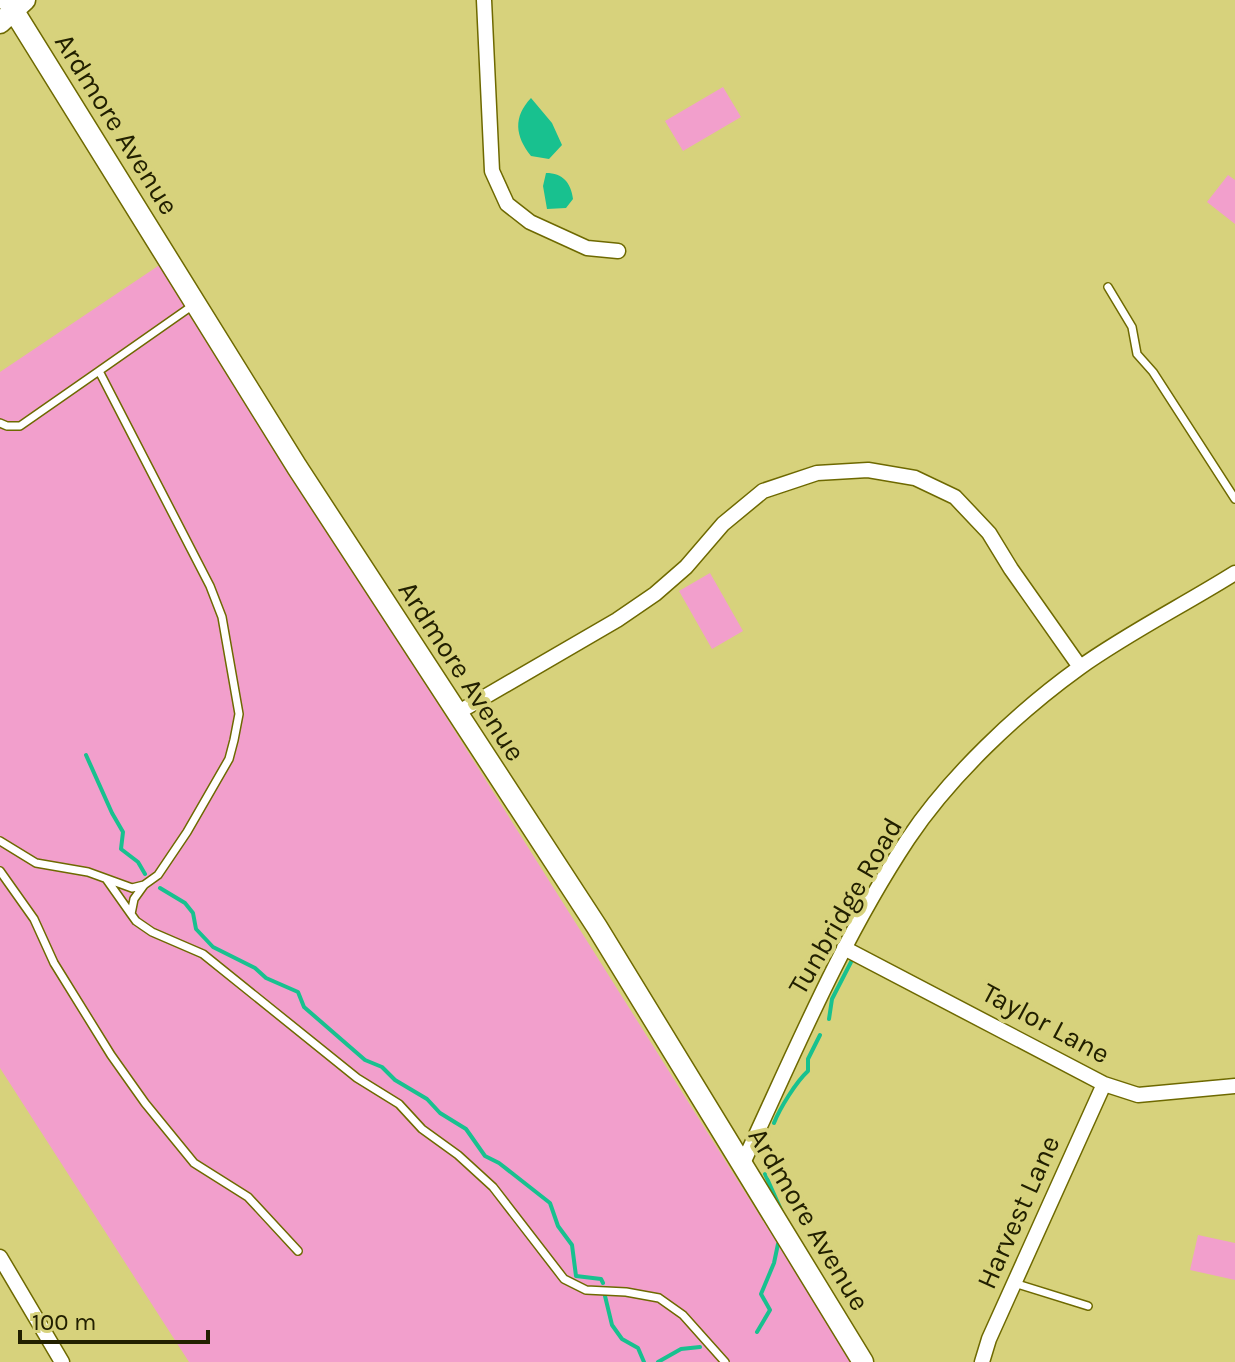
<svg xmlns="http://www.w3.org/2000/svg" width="1235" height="1362" viewBox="0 0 1235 1362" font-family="Karla,sans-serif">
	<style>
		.green { fill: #f29fcc }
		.water { fill: #18c18f }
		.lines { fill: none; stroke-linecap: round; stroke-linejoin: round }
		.stream { stroke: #18c18f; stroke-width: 4 }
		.lane-casing { stroke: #6e6900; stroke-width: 10 }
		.street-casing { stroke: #6e6900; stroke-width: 17 }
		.secondary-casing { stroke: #6e6900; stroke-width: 23 }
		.lane { stroke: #fff; stroke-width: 7 }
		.street { stroke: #fff; stroke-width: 14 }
		.secondary { stroke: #fff; stroke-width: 20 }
		.labels { text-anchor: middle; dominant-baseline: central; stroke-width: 8; stroke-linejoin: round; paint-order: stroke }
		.street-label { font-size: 28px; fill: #222000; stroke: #d7d27c }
	</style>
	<rect width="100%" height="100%" fill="#d7d27c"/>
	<path class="green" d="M723 87 741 117 683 151 665 121Z
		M1228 175 1235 180V224L1207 202Z
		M161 264 852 1362H189L0 1068V372Z
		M710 573 743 631 712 649 679 591Z
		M1198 1235 1235 1243V1280L1190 1270Z"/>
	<path class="water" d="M531 98 552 123 562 145 549 159 531 156C515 136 513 117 531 98Z
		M546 173C563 173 571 183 573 199L566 208 547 209 543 186Z"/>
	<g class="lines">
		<path class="stream" d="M86 755 112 813 123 832 121 849 138 862 145 874
			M160 888 185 903 193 913 196 929 213 947 255 968 266 978 298 992 304 1007 365 1060 382 1067 395 1080 427 1099 440 1113 466 1129 485 1156 499 1163 550 1203 558 1226 572 1245 576 1276 601 1279 603 1283
			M829 1019 832 999 851 962
			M774 1123C780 1108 796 1082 808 1071V1059L820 1035
			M765 1174 782 1212
			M605 1296 612 1325 622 1339 638 1348 644 1362
			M757 1332 770 1310 761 1294 774 1263 778 1244
			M658 1362 681 1349 700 1347"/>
		<defs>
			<path id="lane" d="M1108 287 1132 327 1137 354 1153 372 1235 499
				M189 308 99 371 210 586 222 617 239 714 234 740 229 759 187 832 158 875 144 885 134 899 131 914 136 921 152 932 203 954 357 1078 399 1104 422 1129 458 1155 493 1187 564 1279 586 1290 626 1292 659 1298 683 1315 725 1362
				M0 423 7 426H20L99 371
				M0 841 36 863 88 872 132 888 144 885
				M0 871 34 919 54 963 111 1055 145 1103 194 1163 248 1197 298 1251
				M107 880 131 914
				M1014 1283 1088 1306"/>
			<path id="street" d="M484 0 492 171 507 204 530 222 587 248 618 251
				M457 713 617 620 655 594 686 567 723 524 763 491 817 473 868 470 915 478 955 497 989 533 1011 569 1080 667
				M844 948 1104 1084 1138 1095 1235 1086
				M743 1163C794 1054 841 940 908 839 950 776 1018 712 1079 668 1128 633 1184 605 1235 573
				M0 1257 62 1362
				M982 1362 989 1339 1104 1084"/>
			<path id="secondary" d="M7 0 297 467 597 927 863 1362
				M0 23 25 0"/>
		</defs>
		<use href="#lane" class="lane-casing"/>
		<use href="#street" class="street-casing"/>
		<use href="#secondary" class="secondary-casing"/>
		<use href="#lane" class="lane"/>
		<use href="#street" class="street"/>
		<use href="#secondary" class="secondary"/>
	</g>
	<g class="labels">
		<g class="street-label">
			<text transform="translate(117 124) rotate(58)">Ardmore Avenue</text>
			<text transform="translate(462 671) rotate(57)">Ardmore Avenue</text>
			<text transform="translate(845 906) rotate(-60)">Tunbridge Road</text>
			<text transform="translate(1046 1023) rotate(28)">Taylor Lane</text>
			<text transform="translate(1018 1212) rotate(-66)">Harvest Lane</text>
			<text transform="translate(809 1219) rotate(59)">Ardmore Avenue</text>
		</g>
	</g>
	<path d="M20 1330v12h188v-12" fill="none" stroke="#222000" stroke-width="4"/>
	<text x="32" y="1330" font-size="24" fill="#222000" stroke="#d7d27c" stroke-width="6" paint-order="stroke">100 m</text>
</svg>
